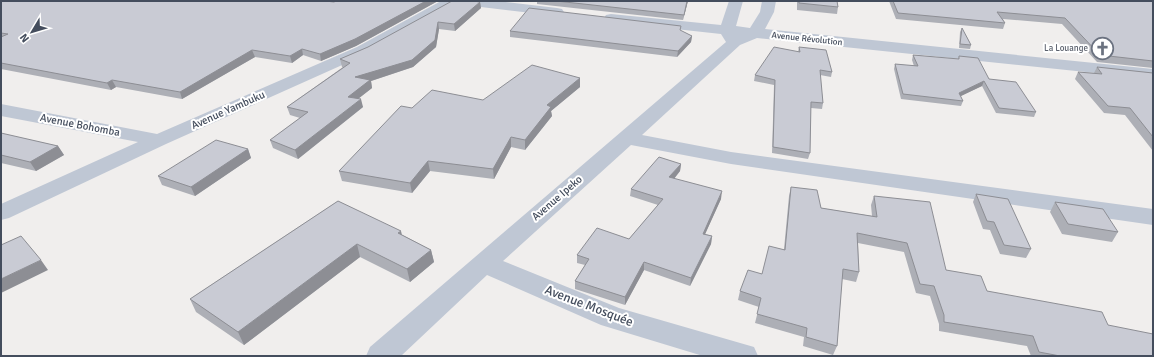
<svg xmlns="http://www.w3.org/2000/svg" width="1154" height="357" viewBox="0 0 1154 357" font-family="Signika,sans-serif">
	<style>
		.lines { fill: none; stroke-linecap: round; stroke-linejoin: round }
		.minor { fill: #bfc7d4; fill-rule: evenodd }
		.wall { fill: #adafb6 }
		.shaded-wall { fill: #8d8e94 }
		.building { fill: #c9cbd4; stroke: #8d8e94 }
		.labels { text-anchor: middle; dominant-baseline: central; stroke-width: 4; stroke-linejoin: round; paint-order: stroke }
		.far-street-label { font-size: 9px; fill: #444d5d; stroke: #fff }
		.far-worship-label { font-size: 9px; fill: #5b616d; stroke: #fff; text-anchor: end }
		.street-label { font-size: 11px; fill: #444d5d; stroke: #fff }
		.near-street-label { font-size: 13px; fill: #444d5d; stroke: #fff }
	</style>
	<rect width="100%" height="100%" fill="#f0eeed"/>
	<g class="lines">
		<path class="minor" d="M441 1H497L557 8 562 9 564 12 562 15 557 16 456 4 369 53 166 144 9 218 1 220V204L138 142 1 116V104L157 134 357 47Z
			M729 1H743L736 26 750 28 760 12 762 1H776L774 12 765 29 1153 69V79L757 38 740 45 642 135 731 152 1153 209V225L731 164 631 145 503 261 619 308 754 347 758 356H703L601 325 487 275 401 356H366L370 347 726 42 721 34 611 22 606 21 604 18 606 15 611 14 721 25Z"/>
	</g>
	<path class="wall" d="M1 1 334 2 336 1H438L356 46 321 61 303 55 292 63 255 57 182 99 116 87 111 90 1 69Z
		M537 1H688L683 20 537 4Z
		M797 1H837L838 7 837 14 797 10Z
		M889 1H1153V68L1097 62 1062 24 1003 19 1005 23 1003 29 896 19Z
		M480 2 481 8 455 31 439 29 436 47 413 67 371 81 372 88 358 99 363 107 298 159 273 148 270 140 300 118 290 115 287 107 343 67H342L340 59 368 47Z
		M962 28 971 45 970 49 959 48 960 32Z
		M510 31H680L692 36 691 42 677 57 510 37Z
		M799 47 832 72 831 77 820 75 823 103 822 109 811 108 810 153 808 159 772 153 774 85 754 81 755 75 798 52Z
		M913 55 958 59 959 56 989 79 1036 112 1034 117 996 113 982 86 960 96 963 101 961 106 901 99 894 69 895 64 914 66 912 60Z
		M1097 67 1153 73V151L1125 115 1104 113 1075 79 1078 72 1094 73Z
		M580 78V87L551 111 552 116 525 150 511 147 494 179 430 171 412 193 342 181 339 171 412 108 483 100Z
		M1 132 2 134 58 146 64 155 36 171 1 163Z
		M248 149 251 158 195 196 162 185 158 176Z
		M681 164 680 171 674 179 721 199 705 234 712 236 711 244 690 286 644 270 625 305 575 289V281L585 265 577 263V255L629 239 658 205 630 196 631 189Z
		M791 187 821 208 872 216 871 205 874 196 946 270 987 291 1108 325 1153 356H1031L1027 346 939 331V324L930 296 916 293 904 252 858 243 859 272 856 282 842 279 837 346 833 355 803 346 804 337 755 323 759 307 738 300 740 291 762 274 784 249 789 196Z
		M976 194 1031 249 1026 258 1000 254 990 230 983 229 973 202Z
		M338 201 431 250 434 262 410 282 360 257 244 345 196 312 190 299Z
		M1055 202 1118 232 1112 242 1062 234 1050 212Z"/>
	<path class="shaded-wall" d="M426 1H438L356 46 321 61 320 54Z
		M687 1H688L683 20 684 15Z
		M480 2 481 8 455 31 454 24Z
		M438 22 439 29 436 47 413 67 371 81 372 88 350 105 348 97 355 77Z
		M692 36 691 42 677 57 678 51Z
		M302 49 303 55 292 63 290 56Z
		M252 50 255 57 182 99 180 92Z
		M580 78V87L551 111 552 116 525 150V140L547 105Z
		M112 80 116 87 111 90 107 83Z
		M984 81 982 86 957 98 959 93Z
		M361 99 363 107 298 159 295 150Z
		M511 137V147L494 179 493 169Z
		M58 146 64 155 36 171 30 162Z
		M248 149 251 158 195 196 191 187Z
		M428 161 430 171 412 193 410 183Z
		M681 164 680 171 669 185V177Z
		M722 191 721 199 702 241 703 234Z
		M401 231 404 243 398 233Z
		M712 236 711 244 690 286 691 278Z
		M357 244 360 257 244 345 238 332Z
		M431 250 434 262 410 282 407 269Z
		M41 260 48 270 1 293V279Z
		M644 262V270L625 305V297Z"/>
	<path class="building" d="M1 1H325L334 2 336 1H426L355 39 320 54 302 49 290 56 252 50 180 92 112 80 107 83 1 63V37L8 34 1 33Z
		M452 1H473L480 2 454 24 438 22 435 40 412 60 355 77 370 80 348 97 361 99 295 150 270 140 308 112 287 107 350 63 340 59 368 47Z
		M556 1H687L684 15Z
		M799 1H837L838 7 799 3Z
		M893 1H1153V61L1100 55 1065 18 997 12 1005 23 898 13Z
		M529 8 681 26 680 30 692 36 678 51 510 31Z
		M962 28 971 45 960 44Z
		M774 47 800 52 799 47 826 50 832 72 820 70 823 103 811 102 810 153 773 147 775 80 755 75Z
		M913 55 959 59V56L978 58 989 79 1016 82 1036 112 999 108 984 81 959 93 963 101 903 94 895 64 918 66Z
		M532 65 580 78 547 105 551 107 525 140 511 137 493 169 428 161 410 183 339 171 401 106 412 108 432 90 483 100Z
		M1097 67 1153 73V137L1130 108 1108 106 1078 72 1102 74Z
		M1 133 58 146 30 162 1 155Z
		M216 140 248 149 191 187 158 176Z
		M659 157 681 164 669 177 722 191 703 234 712 236 691 278 644 262 625 297 575 281 589 259 577 255 597 228 629 239 663 199 631 189Z
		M791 187 817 190 821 208 877 217 874 196 930 202 946 270 981 276 987 291 1102 312 1108 325 1153 334V356H1060L1039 352 1033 336 944 322V315L934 286 920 284 907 243 857 233 859 272 843 269 837 346 806 337 807 328 757 314 761 298 740 291 748 270 762 274 769 246 785 250Z
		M976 194 1008 199 1031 249 1004 245 994 222 987 221Z
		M338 201 401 231 398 233 431 250 407 269 357 244 238 332 190 299Z
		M1055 202 1103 209 1118 232 1068 224Z
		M21 236 41 260 1 279V245Z"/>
	<defs>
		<symbol id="church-ring" viewBox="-11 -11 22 22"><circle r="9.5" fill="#fff" stroke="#6b7280" stroke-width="1.5"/><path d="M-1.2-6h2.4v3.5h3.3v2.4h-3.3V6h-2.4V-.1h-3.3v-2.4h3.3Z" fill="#6b7280"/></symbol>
	</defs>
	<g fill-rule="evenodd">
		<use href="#church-ring" x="1090" y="36" width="25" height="25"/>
	</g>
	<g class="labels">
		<g class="far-street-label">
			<text transform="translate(807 39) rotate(6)">Avenue Révolution</text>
		</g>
		<g class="far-worship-label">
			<text x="1088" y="48">La Louange</text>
		</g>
		<g class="street-label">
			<text transform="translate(228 110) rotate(-24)">Avenue Yambuku</text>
			<text transform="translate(80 125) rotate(11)">Avenue Bohomba</text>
			<text transform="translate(557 198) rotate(-41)">Avenue Ipeko</text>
		</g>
		<g class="near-street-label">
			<text transform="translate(589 306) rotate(21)">Avenue Mosquée</text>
		</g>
	</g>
	<rect width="1154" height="357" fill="none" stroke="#444d5d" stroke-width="4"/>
	<g transform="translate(32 32) rotate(232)" stroke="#ffffff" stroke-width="3" paint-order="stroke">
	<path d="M0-3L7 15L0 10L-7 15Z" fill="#444d5d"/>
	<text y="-6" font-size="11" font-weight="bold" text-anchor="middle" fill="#444d5d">N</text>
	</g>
</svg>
